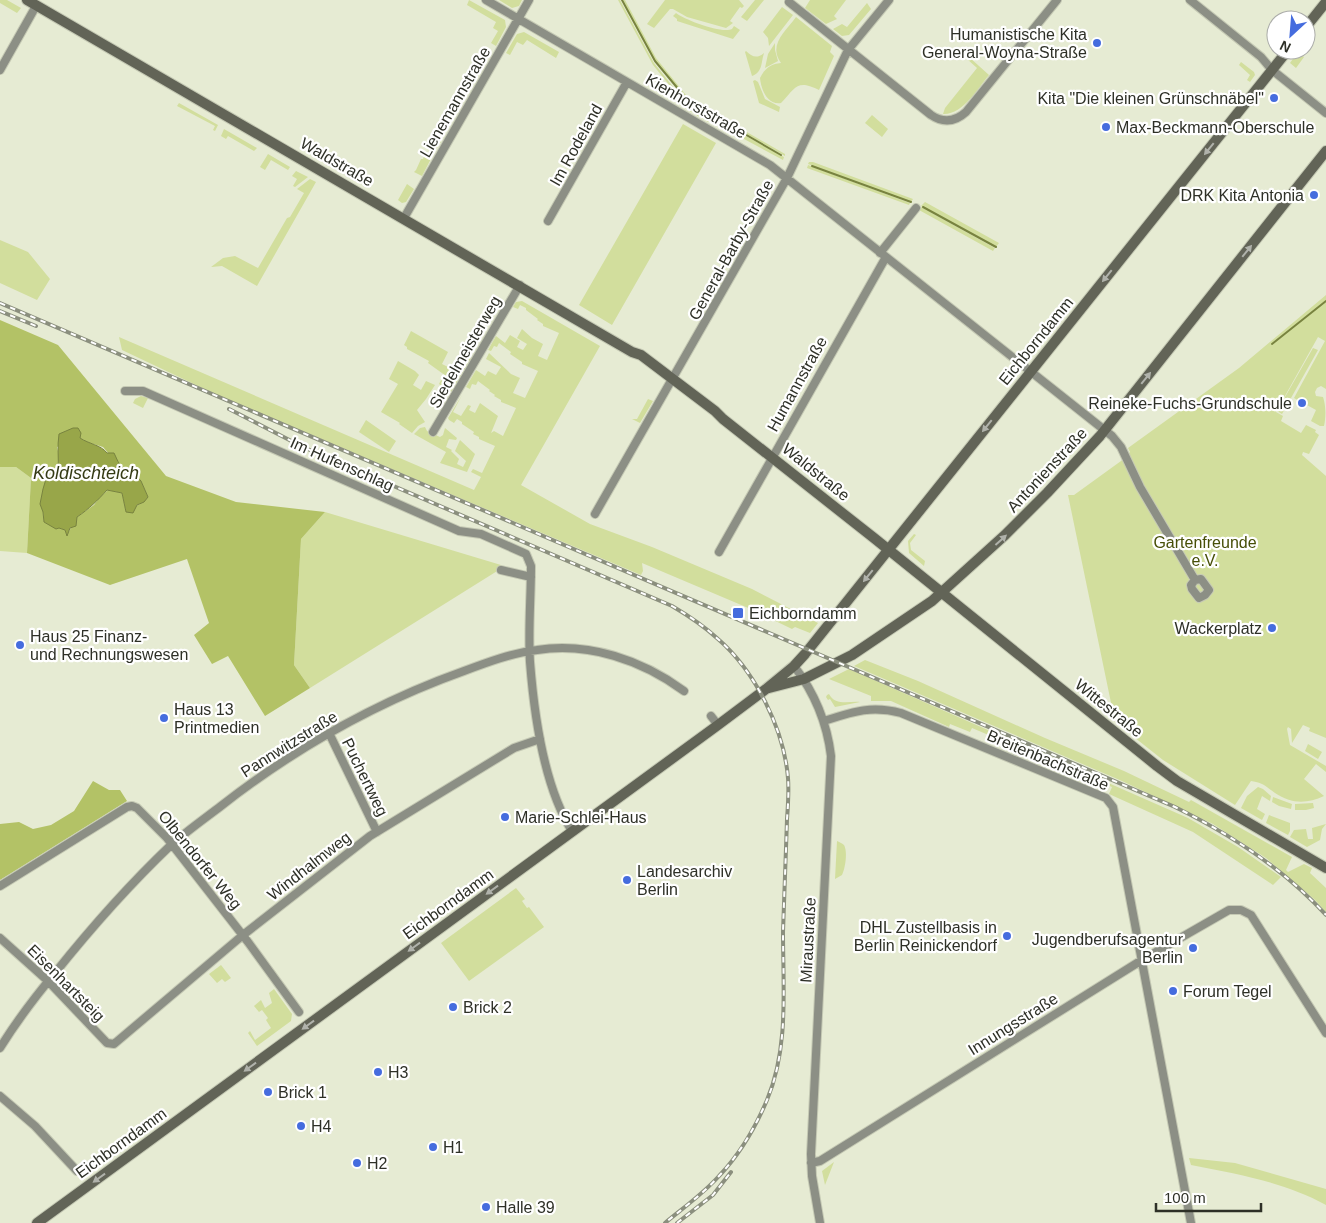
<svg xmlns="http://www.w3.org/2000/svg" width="1326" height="1223" viewBox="0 0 1326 1223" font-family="Helvetica,sans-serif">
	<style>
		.green { fill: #d2de9d }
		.forest { fill: #b3c266; fill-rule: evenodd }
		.water { fill: #98a649; stroke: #78833f }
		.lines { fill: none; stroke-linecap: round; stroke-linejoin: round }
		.stream { stroke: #78833f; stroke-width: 2 }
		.minor-casing { stroke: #c5c9b4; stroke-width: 10 }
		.secondary-casing { stroke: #c5c9b4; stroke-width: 12 }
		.minor { stroke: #8c8f85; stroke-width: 8 }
		.secondary { stroke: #626457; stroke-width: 10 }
		.rail-casing { stroke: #8b8f7e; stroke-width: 4 }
		.rail { stroke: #fff; stroke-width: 2; stroke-dasharray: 5.5; stroke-linecap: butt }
		.oneway { fill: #b0b2ab }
		.poi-dot { fill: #456cde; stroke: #fff; stroke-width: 2 }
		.labels { text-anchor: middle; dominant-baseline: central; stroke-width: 4.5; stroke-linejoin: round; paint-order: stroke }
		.poi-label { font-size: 16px; fill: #2e3027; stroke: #fff; text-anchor: start }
		.street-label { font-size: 16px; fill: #2e3027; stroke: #fff }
		.park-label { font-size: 16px; fill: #474f08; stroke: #fff }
		.water-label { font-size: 18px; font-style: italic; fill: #353b14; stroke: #fff }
	</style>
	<rect width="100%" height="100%" fill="#e6ebd3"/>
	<path class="green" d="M0 0H7L21 8 17 13 0 3Z
		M469 0 505 20 506 27 496 46 491 43 498 31 493 28 496 22 467 5Z
		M499 0H522L519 6 512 8Z
		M618 0H620L654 63 686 103 711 116 708 122 673 101 679 97 653 65Z
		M623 0H625L656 58 690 100 713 113 712 115 688 101 662 68 654 59Z
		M665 0H739L744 6 742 8 740 7 730 21 733 23 726 28 687 17 673 9H670L654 28 647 24Z
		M755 0H764L747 21 741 17Z
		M810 0H846L834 16 837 19 826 24 805 8Z
		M867 3 871 9 849 35 842 36 833 29 842 24 847 27Z
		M782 7 793 15 769 46 768 38 763 32Z
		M676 13C685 20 722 34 732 29L734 26 740 30 733 39 677 21V19L673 16Z
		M796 17 832 46 830 52 834 56 819 90C797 79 796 87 781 103 767 105 761 89 760 78 765 68 771 64 781 63 768 45 785 32 796 17Z
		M524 32 559 52 556 58 527 40 523 45 517 42 510 55 506 53 517 34Z
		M775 43V50L778 61 765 68 768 54Z
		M746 51C752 57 757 59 764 53 761 62 763 72 752 76L745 52Z
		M1298 52 1304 57 1296 68 1290 63Z
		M969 57 989 75C978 88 963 115 943 114L945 108 977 68 967 59Z
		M1241 62 1254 72 1255 75 1250 82 1247 80 1250 75 1239 65Z
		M755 80 758 82 765 99 780 107 779 112 759 103 753 81Z
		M179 103 218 125 215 131 213 130 215 126 177 106Z
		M872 115 888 129 882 137 865 123Z
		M719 116 785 154V156L718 118Z
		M717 120 784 157 783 160 720 126 716 122Z
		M683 124 716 143 612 325 579 305Z
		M224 129 257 148 254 151 228 136 226 139 221 136Z
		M437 137 442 140 434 153 427 149C430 144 433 144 437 137Z
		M426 151 433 155 422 176 414 172 416 170 421 159H423Z
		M268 154 290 167 288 170 271 160 265 170 260 167Z
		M809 162H813L913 199 911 202 808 164Z
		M808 165 910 203 909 205 807 168Z
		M296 171 308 177 295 187 293 186 297 179 292 176Z
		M310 179 316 182 257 286 222 266 211 267 223 258 235 256 258 268 287 218 290 217 304 193 297 189Z
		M407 184 414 189 406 202 402 203 398 200Z
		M925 202 999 243 996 247 921 206Z
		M921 207 995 248 993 251 919 210Z
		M0 240 28 252 50 279 37 300 0 283Z
		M1326 295V389L1321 386 1317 388 1315 392 1316 396 1323 397C1326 406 1326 417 1324 426H1320L1311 421 1316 410 1294 398 1325 341 1318 337 1276 412 1283 416 1281 421 1301 433 1306 425 1316 430 1315 432 1319 435 1309 454 1303 452 1302 455 1326 476V738L1309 731 1310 728 1303 725 1292 743 1291 729 1288 727 1287 729 1290 745 1326 766V772L1316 764 1304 779 1324 796C1307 804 1291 804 1275 793 1265 786 1264 783 1251 781L1235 805 1163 760 1115 722 1068 495H1074L1121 461 1130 452 1128 448 1239 368Z
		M522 301 600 346 521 485 590 524 652 547 752 589 818 623 810 633 795 627 792 629 753 610 642 563 643 571 641 575 215 394 122 350 119 337 474 490 481 477 471 472 473 469 482 473 495 446 479 439V437L473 434 474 432 462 424V422L457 419 454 423 449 420 448 418 462 395 453 412 461 416 468 405 471 406 469 410 475 413 480 403 498 416 491 433 494 431 503 436 516 408 501 402V400L494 396 495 395 489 391 490 390 478 381 476 385 472 384 470 389 466 387 476 370 485 376 488 371 496 375 501 367 486 359 489 353 511 374 520 378 513 393 525 398 538 371 522 364V362L510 354 511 352 499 343 497 347 494 346 491 351 488 350 496 336 505 343 510 335 520 341 517 347 523 350 527 344 517 338 522 329 532 338 543 344 538 356 547 360 559 333 543 326V324L537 320 538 319 526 310V308L520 305 518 309 513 307 516 302Z
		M411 331 448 352 442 364 460 373 469 358 471 359 451 392 439 384 441 380 444 382 446 376 428 363 429 361 407 349V347L404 345Z
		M1313 348 1318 350 1282 414 1277 411Z
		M398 361 415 371 419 375 413 385 421 390 426 381 435 385 426 399 417 410 425 422 418 426 412 433 399 424 400 423 381 412 398 384 389 379Z
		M141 396 148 398 143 408 133 403 135 399Z
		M648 399 653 401 640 423 632 419H637Z
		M366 420 396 441 389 452 359 432Z
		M425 427 427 431 440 437 443 435 445 428 457 438 456 440 449 439 446 447 452 450 451 451 459 459 457 464 463 467 466 461 455 451 460 440 475 454 467 472 440 463 446 452 414 434 420 428Z
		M0 467H16L31 478 27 553 0 551Z
		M325 512 501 565 502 568 310 688 294 665 301 539Z
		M914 534 916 535 910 543 911 550 925 561 924 566 909 553 908 541Z
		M865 660 918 681 1045 738 1124 771 1189 802 1191 800 1292 857 1286 870 1288 872 1304 864 1312 868 1310 873 1326 888V912L1314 899 1266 858 1213 824 1122 781 854 666Z
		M849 669 1188 818 1238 847 1281 877 1273 885 1193 832 1109 794 1112 787 972 728 970 732 950 724 949 727 891 701H871V696L829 679Z
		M829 694C835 706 849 701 860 702L835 707 830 699 828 700 826 697 827 695Z
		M1308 744 1322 752 1318 759 1305 751Z
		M1258 787 1263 789 1271 796 1270 801 1262 796 1257 809 1265 814 1262 820 1241 808 1247 796Z
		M1273 797 1292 804 1291 809 1279 806 1272 802Z
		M1313 803 1314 808 1306 810H1295V804Z
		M1269 815 1290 823V831L1288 835 1266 823Z
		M1326 824 1322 829 1320 840 1307 847 1290 837 1294 830 1306 829 1308 839H1313L1312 828Z
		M837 841C839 842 842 843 844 845 848 852 845 869 842 875L835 879Z
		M516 888 525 899 522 901 527 908 529 907 544 927 469 981 441 943Z
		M221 965 231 978 225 982 222 979 217 983 209 974Z
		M274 989 292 1014 291 1021 257 1046 248 1033 250 1031 255 1040 271 1028 266 1020 268 1018 262 1010 259 1012 254 1006 261 1000 265 1008 272 1003 269 993Z
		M1189 1158 1235 1163 1326 1189V1205C1284 1182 1237 1174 1191 1165Z
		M834 1162 825 1185 822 1171Z"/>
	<path class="forest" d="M0 320 58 345 166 476 236 502 325 512 301 539 294 665 310 688 265 716 228 656 212 664 194 635 209 623 187 559 110 585 27 553 31 478 16 467H0ZM80 438 87 442 103 447 121 468 134 473 141 481 148 497C143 504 133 507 126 512L122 493 108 490 99 498 94 505 77 517 67 535 65 530 44 522 43 512 46 479 58 470 59 455 57 447Z
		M93 781 109 790H120L127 801 0 880V824L19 822 33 829 51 825 74 811Z"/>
	<path class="water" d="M73 428H78L81 433 80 438C89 444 101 445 107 453H114C118 461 120 470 130 469L141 481 148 497 144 502 137 505 133 513 126 512 122 493 107 490C98 500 89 509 77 517L76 526 70 528 67 536 65 530 59 528 56 529 44 522 43 512 40 504 43 489 46 479 58 470C59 458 57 446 59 434Z"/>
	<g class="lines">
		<path class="stream" d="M622 0 655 61 689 102 781 155
			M812 166 911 202
			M923 207 996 247
			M1272 344 1326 301"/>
		<defs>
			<path id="minor" d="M486 0 770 165 1112 436 1121 447 1140 487 1195 580
				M1190 0 1261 57 1272 70 1326 113
				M789 2 931 115C943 123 955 122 966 112L1057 0
				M0 70 36 6
				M404 218 529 0
				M548 221 627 82
				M880 253 916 208
				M125 391H143L459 531 481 534 526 554 531 566C531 598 528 630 530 662 534 713 544 787 572 831
				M433 432 520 285
				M595 514 787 178 848 50 889 0
				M719 552 886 257
				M501 570 531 577
				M1201 579 1209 590 1205 595 1199 598 1192 589 1191 585 1195 580Z
				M794 666C814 692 827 723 831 756L811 1154 812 1176 820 1223
				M711 716 718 725
				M824 721C852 712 871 705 901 713L1106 798 1113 807 1191 1223
				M329 733 377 832
				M0 886 127 807 132 806 137 808 167 838 248 942 299 1012
				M0 938 48 981 107 1043 114 1044 243 935 370 836 514 748 540 739
				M0 1048C16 1022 35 997 55 973 91 928 129 885 171 845 187 831 204 819 221 806 294 749 377 702 464 671 488 662 512 653 537 650 589 642 642 660 684 691
				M0 1096 35 1126 77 1171
				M811 1163 820 1161 1142 960 1229 910H1241L1251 915 1326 1033"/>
			<path id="secondary" d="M27 0 632 352 641 355 715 411 723 419 874 538 1157 766 1177 781 1326 868
				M1306 27 1326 2
				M769 688 804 679 852 655 932 601 1005 535 1047 493 1100 436 1326 151
				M37 1223 718 725 766 689 794 666 805 654 1288 50"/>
		</defs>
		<use href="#minor" class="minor-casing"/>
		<use href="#secondary" class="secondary-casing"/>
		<use href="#minor" class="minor"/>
		<use href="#secondary" class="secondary"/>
		<defs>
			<path id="rail" d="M0 303 1175 807C1230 834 1284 869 1326 915
				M0 311 36 326
				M229 409 303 447 672 606C689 616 704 626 718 639 755 671 784 729 788 778 789 791 788 806 787 819 786 857 784 895 783 932 783 988 789 1048 767 1100 756 1126 739 1155 719 1176 703 1194 683 1208 665 1223
				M677 1223 713 1195 731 1172"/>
		</defs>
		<use href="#rail" class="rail-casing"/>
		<use href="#rail" class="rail"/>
	</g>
	<defs><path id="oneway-solid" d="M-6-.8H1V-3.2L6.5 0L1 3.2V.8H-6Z" transform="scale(1.25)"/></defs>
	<g class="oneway">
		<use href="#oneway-solid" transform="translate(1209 149) rotate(129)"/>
		<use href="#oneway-solid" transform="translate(1247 251) rotate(-51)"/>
		<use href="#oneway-solid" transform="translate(1107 276) rotate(129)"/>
		<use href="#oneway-solid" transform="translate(1146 378) rotate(-51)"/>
		<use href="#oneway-solid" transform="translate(987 426) rotate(129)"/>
		<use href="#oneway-solid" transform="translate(1001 540) rotate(-42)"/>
		<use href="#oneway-solid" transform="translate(868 576) rotate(129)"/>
		<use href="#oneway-solid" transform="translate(492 890) rotate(144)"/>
		<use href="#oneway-solid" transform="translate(414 947) rotate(144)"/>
		<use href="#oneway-solid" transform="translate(308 1025) rotate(144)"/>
		<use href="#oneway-solid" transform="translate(250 1067) rotate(144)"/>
		<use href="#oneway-solid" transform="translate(99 1178) rotate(144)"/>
	</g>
	<g class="poi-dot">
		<circle cx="1097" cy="43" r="5"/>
		<circle cx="1274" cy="98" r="5"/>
		<circle cx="1106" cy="127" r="5"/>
		<circle cx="1314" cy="195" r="5"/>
		<circle cx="1302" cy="403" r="5"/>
		<rect x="732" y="607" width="12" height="12" rx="2.5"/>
		<circle cx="1272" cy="628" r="5"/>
		<circle cx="20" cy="645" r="5"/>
		<circle cx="164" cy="718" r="5"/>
		<circle cx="505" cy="817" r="5"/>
		<circle cx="627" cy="880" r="5"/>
		<circle cx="1007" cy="936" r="5"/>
		<circle cx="1193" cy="948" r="5"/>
		<circle cx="1173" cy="991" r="5"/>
		<circle cx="453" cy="1007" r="5"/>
		<circle cx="378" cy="1072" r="5"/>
		<circle cx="268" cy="1092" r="5"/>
		<circle cx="301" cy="1126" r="5"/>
		<circle cx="433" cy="1147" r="5"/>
		<circle cx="357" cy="1163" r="5"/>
		<circle cx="486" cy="1207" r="5"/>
	</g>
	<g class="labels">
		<g class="poi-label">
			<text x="1087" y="34" text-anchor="end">Humanistische Kita<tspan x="1087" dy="18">General-Woyna-Straße</tspan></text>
			<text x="1264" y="98" text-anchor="end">Kita "Die kleinen Grünschnäbel"</text>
			<text x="1116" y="127">Max-Beckmann-Oberschule</text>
			<text x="1304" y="195" text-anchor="end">DRK Kita Antonia</text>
			<text x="1292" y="403" text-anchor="end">Reineke-Fuchs-Grundschule</text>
			<text x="749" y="613">Eichborndamm</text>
			<text x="1262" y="628" text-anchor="end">Wackerplatz</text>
			<text x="30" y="636">Haus 25 Finanz-<tspan x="30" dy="18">und Rechnungswesen</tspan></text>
			<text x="174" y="709">Haus 13<tspan x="174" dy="18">Printmedien</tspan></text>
			<text x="515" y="817">Marie-Schlei-Haus</text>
			<text x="637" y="871">Landesarchiv<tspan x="637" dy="18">Berlin</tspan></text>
			<text x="997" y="927" text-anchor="end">DHL Zustellbasis in<tspan x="997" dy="18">Berlin Reinickendorf</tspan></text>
			<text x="1183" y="939" text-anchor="end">Jugendberufsagentur<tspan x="1183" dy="18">Berlin</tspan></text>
			<text x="1183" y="991">Forum Tegel</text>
			<text x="463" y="1007">Brick 2</text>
			<text x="388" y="1072">H3</text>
			<text x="278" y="1092">Brick 1</text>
			<text x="311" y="1126">H4</text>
			<text x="443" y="1147">H1</text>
			<text x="367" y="1163">H2</text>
			<text x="496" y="1207">Halle 39</text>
		</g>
		<g class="street-label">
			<text transform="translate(455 102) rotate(-60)">Lienemannstraße</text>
			<text transform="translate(696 106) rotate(30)">Kienhorststraße</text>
			<text transform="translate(576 145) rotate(-61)">Im Rodeland</text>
			<text transform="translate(337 162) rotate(30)">Waldstraße</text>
			<text transform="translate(731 250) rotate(-61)">General-Barby-Straße</text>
			<text transform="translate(1036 341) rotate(-51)">Eichborndamm</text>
			<text transform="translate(465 352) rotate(-60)">Siedelmeisterweg</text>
			<text transform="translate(797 384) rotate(-61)">Humannstraße</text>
			<text transform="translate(342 464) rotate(24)">Im Hufenschlag</text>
			<text transform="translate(1047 470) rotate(-47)">Antonienstraße</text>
			<text transform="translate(816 472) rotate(39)">Waldstraße</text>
			<text transform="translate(1109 708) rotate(39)">Wittestraße</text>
			<text transform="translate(289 744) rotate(-32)">Pannwitzstraße</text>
			<text transform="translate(1048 760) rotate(23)">Breitenbachstraße</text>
			<text transform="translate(365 777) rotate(64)">Puchertweg</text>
			<text transform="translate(200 860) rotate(51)">Olbendorfer Weg</text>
			<text transform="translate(309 866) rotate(-38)">Windhalmweg</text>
			<text transform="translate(448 904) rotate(-36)">Eichborndamm</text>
			<text transform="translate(808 940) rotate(-87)">Miraustraße</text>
			<text transform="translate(66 983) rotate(45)">Eisenhartsteig</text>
			<text transform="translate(1013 1024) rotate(-32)">Innungsstraße</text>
			<text transform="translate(121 1143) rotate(-36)">Eichborndamm</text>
		</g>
		<g class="park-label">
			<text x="1205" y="542">Gartenfreunde<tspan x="1205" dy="18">e.V.</tspan></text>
		</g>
		<g class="water-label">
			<text x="86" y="473">Koldischteich</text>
		</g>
	</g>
	<g transform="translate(1291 35) rotate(206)"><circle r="24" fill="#ffffff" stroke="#abaca9"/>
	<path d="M0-4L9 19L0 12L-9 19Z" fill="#456cde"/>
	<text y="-8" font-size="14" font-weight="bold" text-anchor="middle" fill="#2e3027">N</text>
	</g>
	<path d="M1156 1203v8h105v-8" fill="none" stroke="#2e3027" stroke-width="2.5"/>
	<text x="1164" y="1203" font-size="15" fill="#2e3027" stroke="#ffffff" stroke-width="4" paint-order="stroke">100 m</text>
</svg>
